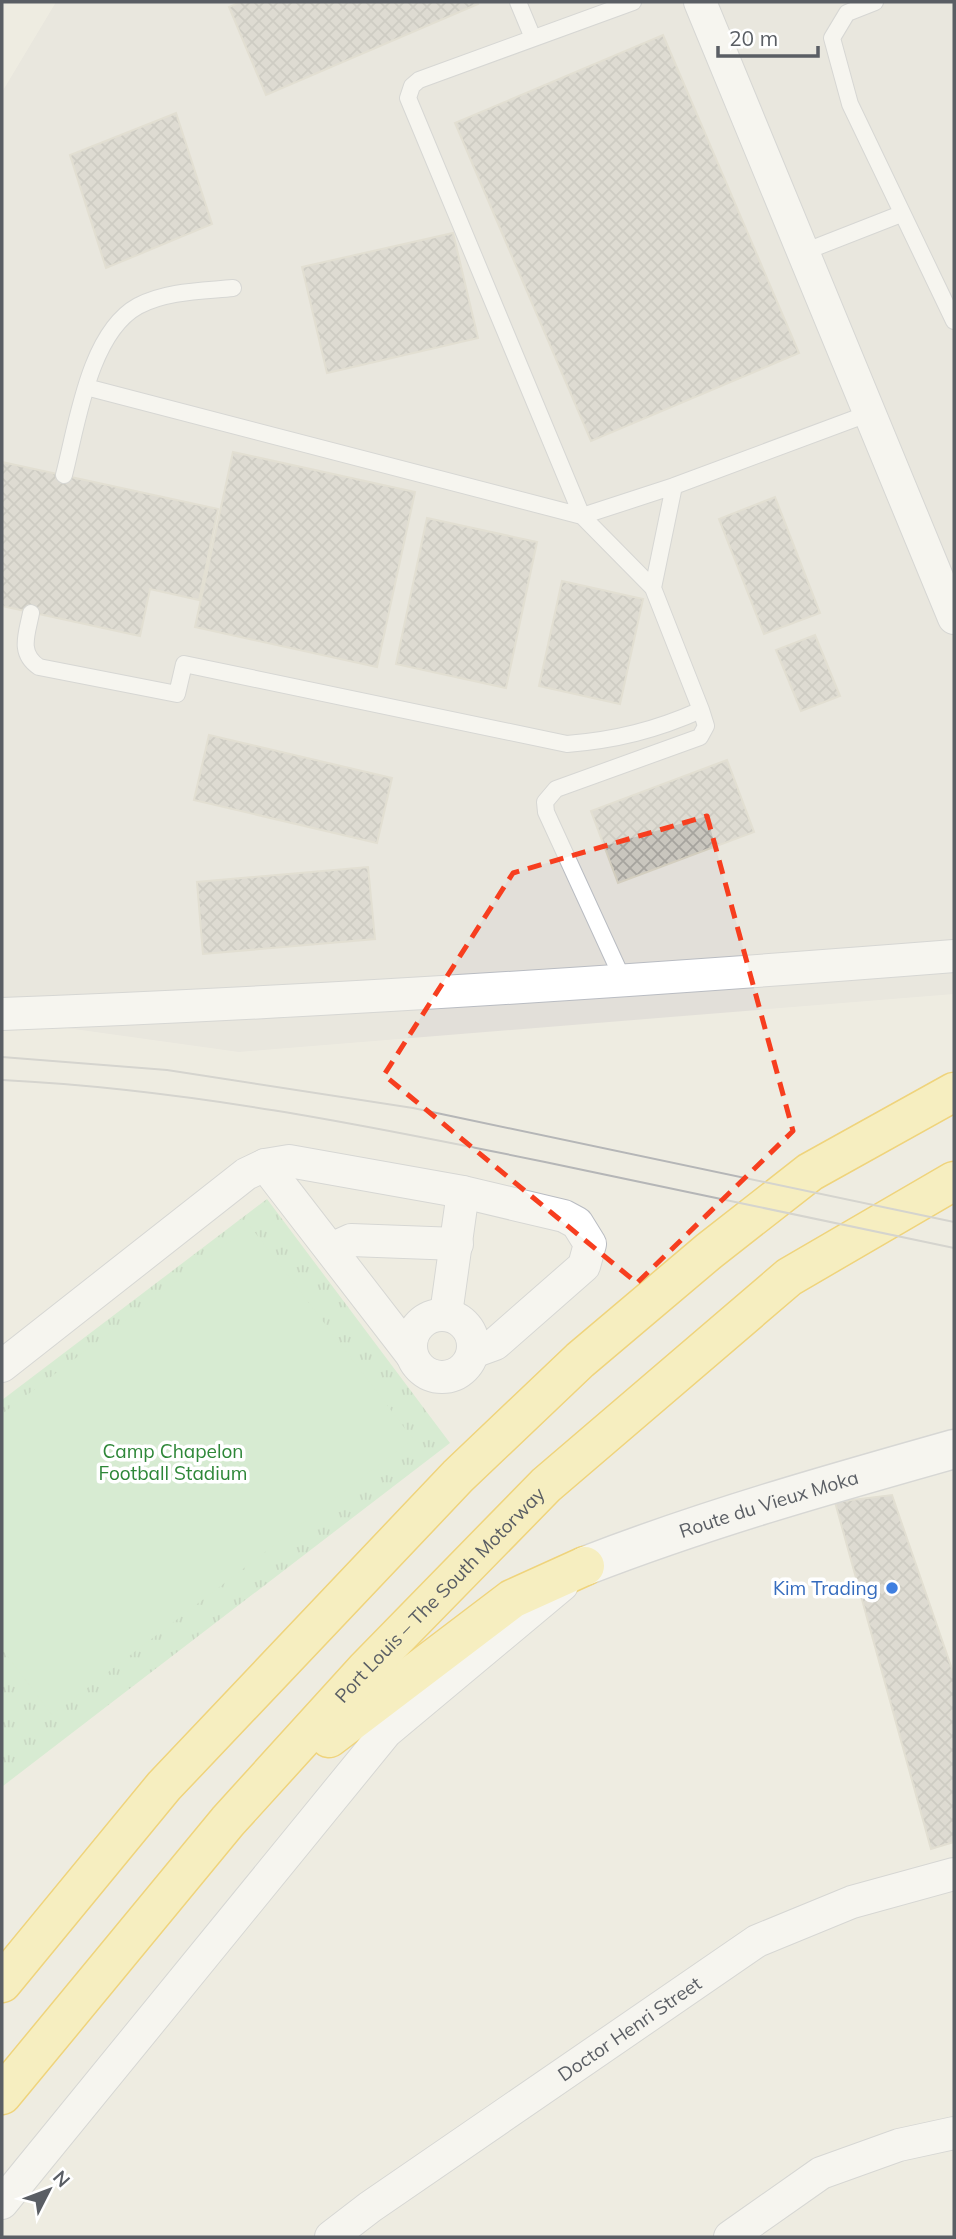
<svg xmlns="http://www.w3.org/2000/svg" width="956" height="2239" viewBox="0 0 956 2239" font-family="Mulish,sans-serif">
	<style>
		.industrial { fill: #e2dfd9 }
		.park { fill: url(#park-tufts) }
		.pitch { fill: #bbe8be }
		.building { fill: url(#building-cross-hatch); stroke: #d3cebf; stroke-width: 2 }
		.lines { fill: none; stroke-linecap: round; stroke-linejoin: round }
		.service-casing { stroke: #b9bcc2; stroke-width: 18 }
		.minor-casing { stroke: #b9bcc2; stroke-width: 34 }
		.secondary-casing { stroke: #babdc4; stroke-width: 41 }
		.trunk-casing { stroke: #f0b500; stroke-width: 41 }
		.service { stroke: #fff; stroke-width: 16 }
		.minor { stroke: #fff; stroke-width: 32 }
		.secondary { stroke: #fff; stroke-width: 38 }
		.trunk { stroke: #fff097; stroke-width: 38 }
		.tram { stroke: #b5b6b7; stroke-width: 2 }
		.marked { fill: none; stroke: #f73e1f; stroke-width: 5; stroke-dasharray: 14 9; stroke-linejoin: round }
		.shop-dot { fill: #3f7fe0; stroke: #fff; stroke-width: 2.5 }
		.labels { text-anchor: middle; dominant-baseline: central; stroke-width: 7; stroke-linejoin: round; paint-order: stroke }
		.park-label { font-size: 19px; fill: #2e8738; stroke: #fff }
		.street-label { font-size: 19px; fill: #5a5e64; stroke: #fff }
		.shop-label { font-size: 19px; fill: #366cbe; stroke: #fff; text-anchor: end }
	</style>
	<defs>
		<pattern id="park-tufts" width="24" height="20" patternUnits="userSpaceOnUse" patternTransform="scale(1.75)"><rect width="24" height="20" fill="#bbe8be"/><path d="M3 7l-1-3M5 7V3M7 7l1-3M15 17l-1-3M17 17v-4M19 17l1-3" fill="none" stroke="#9bbf9e"/></pattern>
		<pattern id="building-cross-hatch" width="8" height="8" patternUnits="userSpaceOnUse" patternTransform="scale(1.75)"><rect width="8" height="8" fill="#c9c6be"/><path d="M0 0l8 8M0 8l8-8" fill="none" stroke="#a6a49e"/></pattern>
	</defs>
	<rect width="100%" height="100%" fill="#eeece1"/>
	<path class="industrial" d="M56 2H954V994L239 1052 2 1019V92Z"/>
	<path class="park" d="M267 1199 450 1443 3 1786 2 1400Z"/>
	<path class="pitch" d="M250 1226 413 1439 52 1715 2 1649V1414Z"/>
	<path class="building" d="M241 2H477L478 4 266 95 229 7Z
		M663 35 799 353 591 441 455 123Z
		M176 113 212 224 106 268 70 155Z
		M453 233 478 338 327 373 302 267Z
		M233 452 415 492 377 667 195 627Z
		M2 462 218 509 199 600 150 589 140 636 2 606Z
		M775 497 820 613 764 634 719 519Z
		M427 518 537 542 506 688 396 664Z
		M562 581 643 599 620 704 539 686Z
		M815 635 840 696 801 711 776 650Z
		M209 735 392 778 377 843 194 800Z
		M727 760 754 832 618 883 591 811Z
		M368 867 375 939 203 954 197 882Z
		M892 1495 954 1675V1842L931 1849 835 1502Z"/>
	<g class="lines">
		<defs>
			<path id="service" d="M518 2 533 38
				M875 2 847 13 832 38 850 104 954 321
				M804 252 901 214
				M86 387 582 516 674 486 870 413
				M64 475C77 425 89 333 138 306 166 291 202 291 233 288
				M653 588 674 486
				M31 613C27 634 18 653 39 667L177 694 184 664 567 744C616 740 656 730 701 710L653 588 582 516 408 98 412 86 419 80 633 2
				M624 982 546 812 545 802 556 789 700 737 706 726 701 710"/>
			<g id="minor">
				<path d="M700 2 954 618"/>
				<path d="M2 1014C320 1002 637 981 954 956"/>
				<path d="M265 1165 411 1354"/>
				<path d="M331 1249 351 1240 457 1244"/>
				<path d="M446 1314 463 1192"/>
				<circle cx="442" cy="1346" r="31"/>
				<path d="M2 1366 246 1174 265 1165 289 1161 463 1192 564 1216 577 1223 590 1244 584 1266 495 1344 473 1352"/>
				<path d="M2 2203 386 1732 562 1585"/>
				<path id="s1" d="M331 2237 370 2207 757 1941 852 1902 954 1874"/>
				<path d="M730 2237 821 2173 899 2145 954 2133"/>
			</g>
			<g id="secondary">
				<path id="s2" d="M585 1566C706 1519 830 1484 954 1449"/>
			</g>
			<g id="trunk">
				<path d="M329 1738 512 1599 585 1566"/>
				<path d="M2 1983 164 1786 458 1476 580 1360 709 1251 810 1172 954 1092"/>
				<path id="s3" d="M2 2095 228 1821 366 1669 546 1485 789 1277 954 1181"/>
			</g>
		</defs>
		<use href="#service" class="service-casing"/>
		<use href="#minor" class="minor-casing"/>
		<use href="#secondary" class="secondary-casing"/>
		<use href="#trunk" class="trunk-casing"/>
		<use href="#service" class="service"/>
		<use href="#minor" class="minor"/>
		<use href="#secondary" class="secondary"/>
		<use href="#trunk" class="trunk"/>
		<path class="tram" d="M2 1057 167 1070 413 1108 954 1222
			M2 1080C186 1089 365 1125 545 1162 681 1191 818 1219 954 1248"/>
	</g>
	<path d="M0 0H956V2239H0ZM707 816 793 1131 637 1283 384 1075 513 873Z" fill="#eeece1" fill-opacity=".55" fill-rule="evenodd"/>
	<path class="marked" d="M707 816 793 1131 637 1283 384 1075 513 873Z"/>
	<circle class="shop-dot" cx="892" cy="1588" r="7"/>
	<g class="labels">
		<g class="park-label">
			<text x="173" y="1451">Camp Chapelon<tspan x="173" dy="22">Football Stadium</tspan></text>
		</g>
		<g class="street-label">
			<text stroke="none"><textPath href="#s2" startOffset="194">Route du Vieux Moka</textPath></text>
			<text stroke="none"><textPath href="#s3" startOffset="665">Port Louis – The South Motorway</textPath></text>
			<text stroke="none"><textPath href="#s1" startOffset="364">Doctor Henri Street</textPath></text>
		</g>
		<g class="shop-label">
			<text x="878" y="1588">Kim Trading</text>
		</g>
	</g>
	<rect width="956" height="2239" fill="none" stroke="#5a5e64" stroke-width="7"/>
	<g transform="translate(49 2190) rotate(48)" stroke="#ffffff" stroke-width="5" paint-order="stroke">
	<path d="M0-5L12 26L0 18L-12 26Z" fill="#5a5e64"/>
	<text y="-10" font-size="19" font-weight="bold" text-anchor="middle" fill="#5a5e64">N</text>
	</g>
	<path d="M718 46v10h100v-10" fill="none" stroke="#5a5e64" stroke-width="3.5"/>
	<text x="729" y="46" font-size="21" fill="#5a5e64" stroke="#ffffff" stroke-width="5" paint-order="stroke">20 m</text>
</svg>
